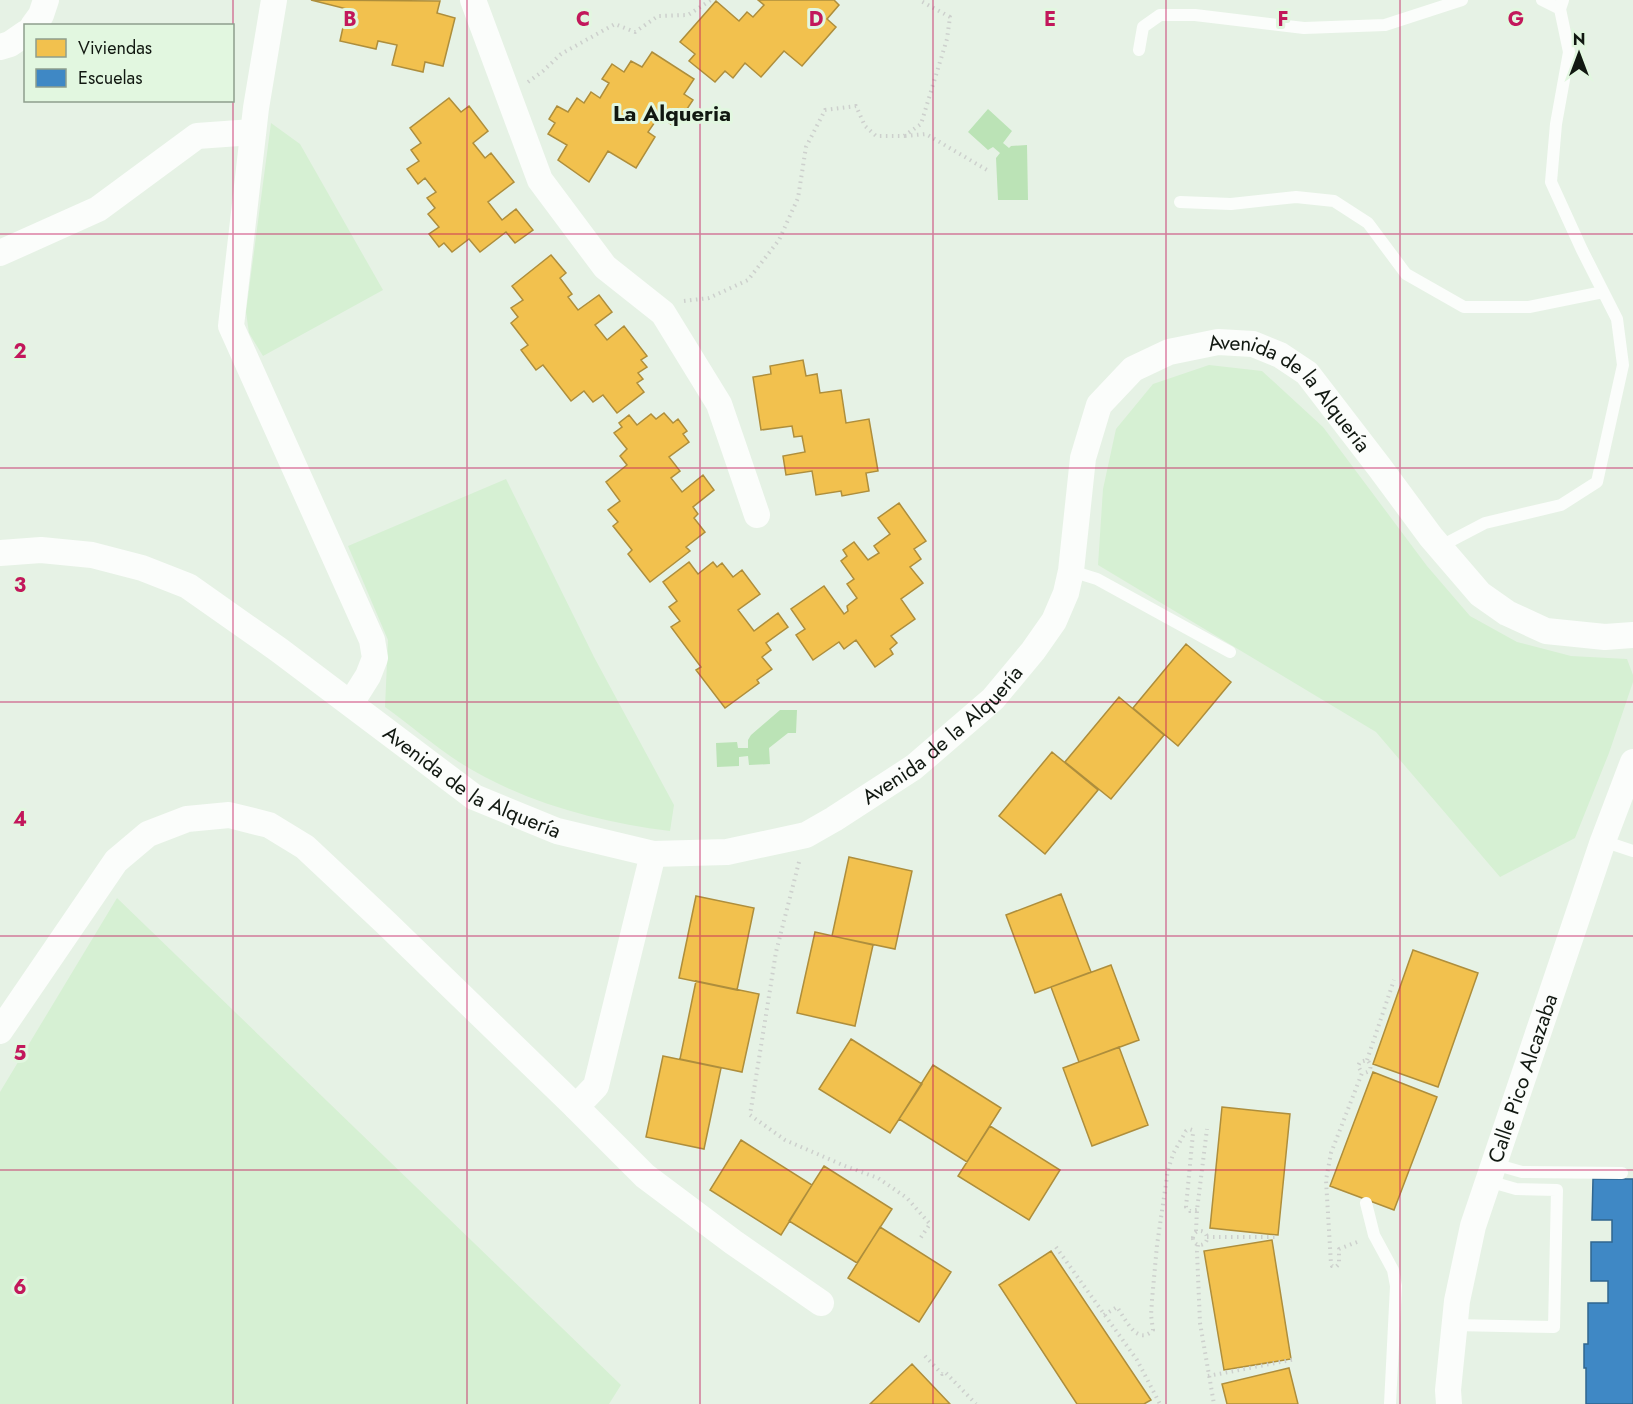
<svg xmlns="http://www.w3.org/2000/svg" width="1633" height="1404" viewBox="0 0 1633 1404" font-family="Jost,sans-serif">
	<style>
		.green { fill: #d6f0d3 }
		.water { fill: #bbe3b6 }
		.homes { fill: #f2c14e; stroke: #ae8e3c; stroke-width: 1.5 }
		.schools { fill: #3f88c5; stroke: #31668f; stroke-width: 1.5 }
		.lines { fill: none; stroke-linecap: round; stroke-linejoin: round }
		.path { stroke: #cdd0cd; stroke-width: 4; stroke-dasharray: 1.5 4.5; stroke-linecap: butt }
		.service { stroke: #fbfdfb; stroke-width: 12 }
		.minor { stroke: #fbfdfb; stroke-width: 26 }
		.grid { fill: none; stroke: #c2185b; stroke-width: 1.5; stroke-opacity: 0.55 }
		.labels { text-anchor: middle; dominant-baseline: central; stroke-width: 6; stroke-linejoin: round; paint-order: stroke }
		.street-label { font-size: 21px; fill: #111811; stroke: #e2f7e0 }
		.neighbourhood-label { font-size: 22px; font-weight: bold; fill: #111811; stroke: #e2f7e0 }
		.grid-label { font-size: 20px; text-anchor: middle; font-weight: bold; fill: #c2185b; stroke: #e2f7e0; stroke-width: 6; stroke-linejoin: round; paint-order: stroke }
	</style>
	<rect width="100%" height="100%" fill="#e6f2e5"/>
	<path class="green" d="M271 123 300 144 383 290 263 356 249 333 246 312Z
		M1209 365 1262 371 1323 427 1427 566 1470 616 1517 642 1571 656 1627 659 1633 675V682L1609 753 1575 838 1500 877 1376 732 1098 565 1103 489 1116 429 1153 384Z
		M506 479 594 657 674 805 670 831C597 822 522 802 459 762 433 745 410 725 385 707L388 640 348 546Z
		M117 898 621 1385 609 1404H0V1092Z"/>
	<path class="water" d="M988 109 1012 131 1003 143 1009 148 1011 146 1027 145 1028 200H998L996 158 1000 153 993 147 988 150 968 132Z
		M780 710H797L796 733H788L769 748 770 764 749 765 748 756 739 757V766L717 767 716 743 737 742 738 748H748V740L751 735Z"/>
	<path class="homes" d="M311 0 440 1 437 13 455 18 443 66 425 62 423 72 392 65 397 45 378 41 376 49 340 41 347 9Z
		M758 0H834L839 5 827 19 836 27 802 66 784 51 761 77 745 63 733 78 725 71 715 82 689 61 695 54 680 42 716 1 739 21 747 12 753 17 764 5Z
		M652 52 694 79 684 94 693 100 675 127 659 116 648 132 655 137 636 168 608 151 589 182 558 160 567 145 548 134 555 123 549 119 557 106 568 112 577 98 584 103 591 92 600 98 609 83 602 79 612 64 624 72 631 61 642 67Z
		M449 98 461 112 469 106 488 131 473 143 485 158 491 153 514 182 488 202 502 220 516 209 533 230 515 243 506 232 480 252 469 239 452 252 444 243 439 247 429 234 439 227 428 214 435 208 427 198 436 192 425 178 418 184 407 169 419 161 411 150 421 143 410 128Z
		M551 255 566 273 560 278 572 294 568 297 578 310 599 295 612 312 595 325 607 340 624 326 647 356 641 360 647 367 638 373 643 379 637 383 644 392 617 413 603 395 593 402 584 391 571 401 543 365 536 370 521 350 528 345 511 323 518 317 511 308 523 300 512 286Z
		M803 360 806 376 817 374 820 393 841 390 846 423 869 419 878 471 866 473 869 491 842 496 841 491 816 495 812 471 786 475 783 456 805 452 802 436 794 437 792 426 761 430 753 377 771 374 770 366Z
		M664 413 673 423 678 419 687 431 683 434 689 442 669 457 680 471 671 478 682 492 703 475 714 490 693 507 698 514 694 518 705 532 686 547 690 551 650 582 628 554 632 550 613 526 618 522 608 510 620 501 606 482 627 465 620 456 627 449 614 433 622 427 619 423 629 415 637 425 651 414 656 419Z
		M899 503 926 541 914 549 921 559 910 567 923 583 901 599 915 619 891 636 897 643 890 649 893 654 875 667 856 640 844 649 839 642 813 660 796 635 805 629 791 609 824 586 844 614 848 611 847 606 857 598 847 584 854 579 841 561 847 556 843 550 854 542 868 560 879 553 874 546 890 534 878 518Z
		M689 562 698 574 713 562 717 567 722 563 733 577 742 570 760 594 738 610 754 631 778 613 788 627 766 643 771 650 762 657 772 669 757 680 759 683 725 708 696 670 701 667 671 627 680 621 669 607 677 601 663 582Z
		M1186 644 1231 682 1178 746 1133 708Z
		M1119 697 1164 735 1111 799 1065 762Z
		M1052 752 1098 790 1045 854 999 816Z
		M849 857 912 871 895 949 832 936Z
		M1061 894 1091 972 1035 993 1006 915Z
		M696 896 754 908 737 990 679 978Z
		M815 932 873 945 855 1026 797 1013Z
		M1413 950 1478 973 1438 1087 1373 1064Z
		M1111 965 1139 1040 1079 1062 1051 987Z
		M696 981 759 994 742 1072 680 1059Z
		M851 1039 922 1084 890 1133 819 1089Z
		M1119 1047 1148 1125 1092 1146 1063 1068Z
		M663 1056 721 1068 704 1149 646 1137Z
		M933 1065 1001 1108 967 1162 899 1119Z
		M1373 1072 1437 1097 1394 1210 1330 1186Z
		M1222 1107 1290 1114 1278 1235 1210 1228Z
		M990 1126 1060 1170 1029 1220 958 1176Z
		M741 1140 812 1185 781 1235 710 1190Z
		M824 1166 892 1209 857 1263 789 1221Z
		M880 1227 951 1272 919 1322 848 1278Z
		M1272 1240 1291 1359 1224 1370 1204 1251Z
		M1051 1251 1151 1400 1144 1404H1077L999 1285Z
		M912 1364 950 1404H870Z
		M1289 1368 1298 1404H1227L1222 1384Z"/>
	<path class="schools" d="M1593 1179H1633V1404H1586V1368H1584V1344H1588V1303H1608V1281H1591V1242H1612V1220H1592Z"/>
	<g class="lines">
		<path class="path" d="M528 82 543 71 561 54 615 24 635 32 658 16 688 15 711 0
			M905 136 926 134 987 170
			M684 301 709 298 748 280 779 240 798 198 806 147 825 110 856 106 865 126 876 136H904L921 124 947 39 950 17 919 0
			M799 862 776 952 750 1115 785 1140 845 1166 878 1178 907 1198 930 1224 919 1240
			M1367 1060 1394 980
			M1193 1238a7 7 0 1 1 14 0a7 7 0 1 1-14 0Z
			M1196 1231 1197 1210 1207 1129
			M1207 1237H1277
			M1357 1242 1339 1249V1264L1336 1267 1332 1266 1331 1264 1326 1180 1331 1153 1362 1073 1358 1066 1360 1062 1367 1060C1373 1066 1371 1073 1362 1073
			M1198 1245 1197 1252 1200 1323 1214 1404
			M1056 1247 1137 1360 1160 1404
			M1104 1315 1117 1307C1125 1318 1137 1347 1153 1330L1151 1315 1152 1300 1157 1245 1168 1170 1173 1154 1186 1131 1189 1129 1192 1130 1193 1133 1186 1207 1190 1211 1197 1210
			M925 1356 942 1374 945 1372 976 1404
			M1208 1376 1296 1359"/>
		<path class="service" d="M1542 0 1560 9
			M1139 50 1143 27 1160 15H1195L1304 28 1385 25 1462 0
			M1180 202 1231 204 1296 197 1334 201 1368 223 1406 274 1464 307H1529L1603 292
			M1439 547 1485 523 1561 505 1597 482 1623 365 1617 319 1582 250 1551 182 1556 124 1569 52 1560 9 1563 0
			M1071 571 1097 579 1230 652
			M1603 841 1633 851
			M1494 1164 1522 1172 1622 1173
			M1366 1203 1374 1235 1393 1270 1396 1286 1390 1404
			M1454 1325 1554 1327 1557 1190 1516 1189 1488 1181"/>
		<g class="minor">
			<path d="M274 0 256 108 231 326 372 640 375 658 368 676 351 703"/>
			<path d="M473 0 540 180 605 267 663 313 719 404 757 515"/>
			<path d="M33 26 41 15 46 0"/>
			<path d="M0 47 10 44 26 33"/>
			<path d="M0 253 98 209 197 136 253 132"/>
			<path id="s1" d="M0 553 41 550 92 555 142 568 188 586 279 650 474 797 557 831 653 854 727 852 806 835 834 819 914 767 993 699 1033 651 1054 621 1066 593 1071 571 1083 458 1099 405 1133 369 1169 352 1218 342 1253 344 1280 355 1307 373 1380 468 1431 537 1480 594 1507 613 1546 631 1605 637 1633 635"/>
			<path d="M0 1031 116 861 148 834 187 819 229 815 269 825 305 847 386 923 576 1107 596 1086 653 854"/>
			<path d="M576 1107 645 1176 733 1242 821 1303"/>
			<path id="s2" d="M1449 1404 1448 1390 1457 1301 1473 1226 1603 841 1633 762"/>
		</g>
	</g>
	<path class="grid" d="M233 0V1404M467 0V1404M700 0V1404M933 0V1404M1166 0V1404M1400 0V1404M0 234H1633M0 468H1633M0 702H1633M0 936H1633M0 1170H1633"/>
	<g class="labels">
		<g class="street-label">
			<text stroke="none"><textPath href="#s1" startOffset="1676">Avenida de la Alquería</textPath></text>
			<text stroke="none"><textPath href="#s1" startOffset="1062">Avenida de la Alquería</textPath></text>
			<text stroke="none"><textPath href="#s1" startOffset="540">Avenida de la Alquería</textPath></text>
			<text stroke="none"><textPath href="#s2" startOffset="336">Calle Pico Alcazaba</textPath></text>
		</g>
		<g class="neighbourhood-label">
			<text x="672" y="113">La Alqueria</text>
		</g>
	</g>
	<g class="grid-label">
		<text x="350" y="26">B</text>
		<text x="583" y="26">C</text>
		<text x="816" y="26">D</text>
		<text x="1050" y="26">E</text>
		<text x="1283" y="26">F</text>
		<text x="1516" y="26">G</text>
		<text x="20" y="358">2</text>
		<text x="20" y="592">3</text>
		<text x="20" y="826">4</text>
		<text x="20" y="1060">5</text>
		<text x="20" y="1294">6</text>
	</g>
	<rect x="24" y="24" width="210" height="78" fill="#e2f7e0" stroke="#8e9e8d" stroke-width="1.5"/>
	<rect x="36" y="39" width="30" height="18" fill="#f2c14e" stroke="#8e9e8d" stroke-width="1.5"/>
	<text x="78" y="54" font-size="18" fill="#111811">Viviendas</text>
	<rect x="36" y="69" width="30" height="18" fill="#3f88c5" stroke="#8e9e8d" stroke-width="1.5"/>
	<text x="78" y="84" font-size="18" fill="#111811">Escuelas</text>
	<g transform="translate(1579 54)" stroke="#e2f7e0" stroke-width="4.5" paint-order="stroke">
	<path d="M0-4.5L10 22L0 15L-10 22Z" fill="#111811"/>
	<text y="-9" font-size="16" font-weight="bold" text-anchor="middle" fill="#111811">N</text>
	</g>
</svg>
